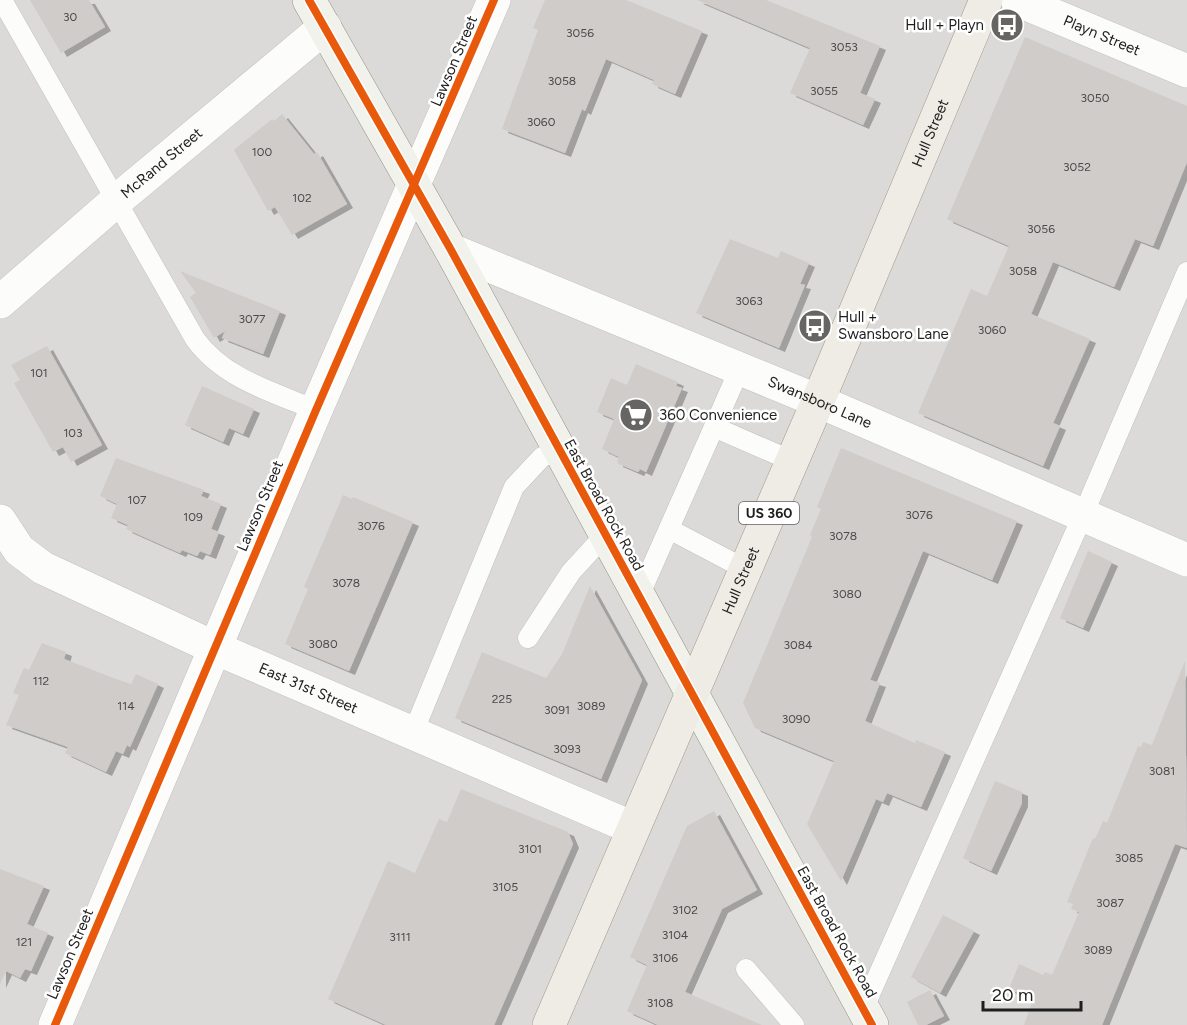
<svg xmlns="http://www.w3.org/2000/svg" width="1187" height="1025" viewBox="0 0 1187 1025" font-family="Figtree,sans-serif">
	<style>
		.residential { fill: #dbdad8 }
		.building { fill: #cfccca; filter: url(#shadow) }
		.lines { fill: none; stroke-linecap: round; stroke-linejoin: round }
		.service-casing { stroke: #c3c2c1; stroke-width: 21 }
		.minor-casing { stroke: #c3c2c1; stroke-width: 34 }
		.secondary-casing { stroke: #929481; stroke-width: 34 }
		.primary-casing { stroke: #a09886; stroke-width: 34 }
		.service { stroke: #fcfcfb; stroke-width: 20 }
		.minor { stroke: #fcfcfb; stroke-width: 33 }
		.secondary { stroke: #f1f2eb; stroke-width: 33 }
		.primary { stroke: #efece5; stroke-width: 33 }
		.cycleway-casing { stroke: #fff; stroke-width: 11 }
		.cycleway { stroke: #e8590c; stroke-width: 8 }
		.labels { text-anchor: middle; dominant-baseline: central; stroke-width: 5; stroke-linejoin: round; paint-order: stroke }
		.number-label { font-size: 12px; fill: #4a4a49 }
		.shield { fill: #fff; stroke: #626262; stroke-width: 1.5 }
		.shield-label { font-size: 14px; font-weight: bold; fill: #1e1e1e }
		.poi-label { font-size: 15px; fill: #1e1e1e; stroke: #fff; text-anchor: start }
		.street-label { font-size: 15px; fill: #1e1e1e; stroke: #fff }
	</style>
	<defs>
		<filter id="shadow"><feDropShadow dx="6" dy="4" stdDeviation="0" flood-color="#0004"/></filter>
	</defs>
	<rect width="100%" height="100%" fill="#eceae7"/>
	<path class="residential" d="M0 0H1187V1025H0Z"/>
	<path class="building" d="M30 0H89L105 27 61 53Z
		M545 0H626L702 31 675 94 652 84 654 80 606 59 585 111 582 109 565 153 502 129 538 30 533 28Z
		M697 0H766L880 46 860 93 875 99 863 125 790 93 810 48Z
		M1025 37 1187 106V162L1153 246 1135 239 1114 287 1053 262 1031 314 1090 339 1053 423 1060 426 1043 466 918 413 971 289 987 296 1009 246 947 219Z
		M282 114 314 154 317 152 347 204 292 235 275 207 268 211 234 150 272 119 274 121Z
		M730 239 778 258 781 251 809 263 800 284 805 285 779 348 696 313Z
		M180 271 280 311 263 354 222 338 225 331 214 338 190 297 196 293Z
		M47 346 102 445 71 462 63 447 53 452 14 383 20 380 11 365Z
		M636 364 678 382 676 386 682 388 646 472 640 469 638 472 617 463 619 457 602 449 614 419 597 412 611 378 627 385Z
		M202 386 254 409 243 434 229 428 223 442 185 425Z
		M841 448 1017 521 992 580 923 551 870 680 880 683 865 721 915 743 916 740 945 752 921 807 887 793 883 802 876 799 841 881 807 824 834 761 755 728 743 703 812 537 810 535 821 509 817 507Z
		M116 458 204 490 201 496 221 504 211 529 219 532 210 555 200 551 197 556 182 550 180 553 126 529 128 525 111 518 117 504 100 496Z
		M343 495 352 499 353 497 413 522 349 671 285 644 308 589 304 587Z
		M1088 551 1112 562 1083 628 1060 618Z
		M590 586 642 680 601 779 455 718 482 652 546 678 562 654Z
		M42 643 66 652 64 659 116 679 131 684 136 674 158 684 130 747 127 745 123 754 116 751 106 772 65 753 68 747 6 725 19 695 13 693 24 668 29 670Z
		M1185 661 1187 848 1175 844 1102 1025H1024L1033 999 1009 989 1019 964 1043 975 1045 972 1052 975 1079 912 1071 909 1073 904 1067 902 1093 838 1095 839 1103 821 1107 823 1138 746 1141 747 1143 742 1152 745Z
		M995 781 1022 792V803L991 871 963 858Z
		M461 789 568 832 573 844 494 1025H386L328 999 388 861 415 873 439 819 447 822Z
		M714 811 757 890 722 909 685 992 762 1025H658L627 1011 647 965 630 957 687 826Z
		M0 869 44 886 27 924 48 933 31 971 25 969 20 978 6 971 0 984Z
		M943 915 974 931 940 993 911 977Z
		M930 990 944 1016 926 1025H918L907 1002Z"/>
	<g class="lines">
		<defs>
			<path id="service" d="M2 0 195 339C223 378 272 392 316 410
				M740 368 714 427 792 461
				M669 529 745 569
				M639 596 714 427
				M528 638 571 572 605 535
				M413 733 514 487 542 457 559 450
				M746 969 794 1025
				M861 1014 1083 515 1187 272"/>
			<g id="minor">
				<path id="s1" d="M1017 0 1187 71"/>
				<path id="s2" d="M451 250 818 401 1187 560"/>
				<path id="s3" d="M0 302 116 201 325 27"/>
				<path id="s4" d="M0 521 19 550 43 568 215 648 633 828"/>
				<path d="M55 1025 316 410 494 0"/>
			</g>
			<path id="secondary" d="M309 0 451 250 872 1025"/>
			<g id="primary">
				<path id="s5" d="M549 1025 818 401 986 0"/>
			</g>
		</defs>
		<use href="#service" class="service-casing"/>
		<use href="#minor" class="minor-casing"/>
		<use href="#secondary" class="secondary-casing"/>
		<use href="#primary" class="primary-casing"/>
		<use href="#service" class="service"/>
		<use href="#minor" class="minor"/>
		<use href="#secondary" class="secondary"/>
		<use href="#primary" class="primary"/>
		<defs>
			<path id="cycleway" d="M309 0 451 250 872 1025
				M55 1025 316 410 494 0"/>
		</defs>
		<use href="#cycleway" class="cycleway-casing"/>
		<use href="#cycleway" class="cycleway"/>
	</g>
	<defs>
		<symbol id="bus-disc" viewBox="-11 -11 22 22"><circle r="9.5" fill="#666564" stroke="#fff"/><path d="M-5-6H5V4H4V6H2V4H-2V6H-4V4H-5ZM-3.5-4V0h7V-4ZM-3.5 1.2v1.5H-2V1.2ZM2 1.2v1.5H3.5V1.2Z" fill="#fff"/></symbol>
		<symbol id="supermarket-disc" viewBox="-11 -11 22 22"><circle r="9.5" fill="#666564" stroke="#fff"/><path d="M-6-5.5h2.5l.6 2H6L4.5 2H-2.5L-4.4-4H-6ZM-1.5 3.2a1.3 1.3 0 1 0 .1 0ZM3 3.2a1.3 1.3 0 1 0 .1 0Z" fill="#fff"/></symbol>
	</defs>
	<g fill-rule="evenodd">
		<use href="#bus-disc" x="988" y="6" width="38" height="38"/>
		<use href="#bus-disc" x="796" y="307" width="38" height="38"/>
		<use href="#supermarket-disc" x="617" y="396" width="38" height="38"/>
	</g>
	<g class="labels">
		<g class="number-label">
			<text x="70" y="17">30</text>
			<text x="580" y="33">3056</text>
			<text x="844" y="47">3053</text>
			<text x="562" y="81">3058</text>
			<text x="824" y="91">3055</text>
			<text x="1095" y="98">3050</text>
			<text x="541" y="122">3060</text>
			<text x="262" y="152">100</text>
			<text x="1077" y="167">3052</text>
			<text x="302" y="198">102</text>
			<text x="1041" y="229">3056</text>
			<text x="1023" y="271">3058</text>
			<text x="749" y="301">3063</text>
			<text x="252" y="319">3077</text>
			<text x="992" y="330">3060</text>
			<text x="39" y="373">101</text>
			<text x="73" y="433">103</text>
			<text x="137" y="500">107</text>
			<text x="919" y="515">3076</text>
			<text x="193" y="517">109</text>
			<text x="371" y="526">3076</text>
			<text x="843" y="536">3078</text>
			<text x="346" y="583">3078</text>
			<text x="847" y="594">3080</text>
			<text x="323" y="644">3080</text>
			<text x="798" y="645">3084</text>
			<text x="41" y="681">112</text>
			<text x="502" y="699">225</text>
			<text x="126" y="706">114</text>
			<text x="591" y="706">3089</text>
			<text x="557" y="710">3091</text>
			<text x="796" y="719">3090</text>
			<text x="567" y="749">3093</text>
			<text x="1162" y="771">3081</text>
			<text x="530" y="849">3101</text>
			<text x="1129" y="858">3085</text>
			<text x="505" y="887">3105</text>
			<text x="1110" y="903">3087</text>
			<text x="685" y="910">3102</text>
			<text x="675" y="935">3104</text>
			<text x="400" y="937">3111</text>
			<text x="24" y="942">121</text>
			<text x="1098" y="950">3089</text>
			<text x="665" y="958">3106</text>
			<text x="660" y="1003">3108</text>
		</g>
		<rect class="shield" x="739" y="502" width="60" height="22" rx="4.5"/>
		<g class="shield-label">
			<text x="769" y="513">US 360</text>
		</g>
		<g class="poi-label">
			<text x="984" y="25" text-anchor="end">Hull + Playn</text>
			<text x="838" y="317">Hull +<tspan x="838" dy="17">Swansboro Lane</tspan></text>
			<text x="659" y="415">360 Convenience</text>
		</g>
		<g class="street-label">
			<text stroke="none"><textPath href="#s1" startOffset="92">Playn Street</textPath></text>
			<text transform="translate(454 61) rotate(-67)">Lawson Street</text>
			<text stroke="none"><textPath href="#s5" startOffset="970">Hull Street</textPath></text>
			<text stroke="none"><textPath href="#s3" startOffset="213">McRand Street</textPath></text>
			<text stroke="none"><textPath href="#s2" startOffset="399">Swansboro Lane</textPath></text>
			<text transform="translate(604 505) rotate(61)">East Broad Rock Road</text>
			<text transform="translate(260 506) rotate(-67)">Lawson Street</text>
			<text stroke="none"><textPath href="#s5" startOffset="484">Hull Street</textPath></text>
			<text stroke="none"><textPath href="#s4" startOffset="356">East 31st Street</textPath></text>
			<text transform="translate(837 932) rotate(61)">East Broad Rock Road</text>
			<text transform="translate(70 954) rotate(-67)">Lawson Street</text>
		</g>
	</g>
	<path d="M983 1001v9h98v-9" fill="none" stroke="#1e1e1e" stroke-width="3"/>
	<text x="992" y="1001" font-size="18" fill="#1e1e1e" stroke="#ffffff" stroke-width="4.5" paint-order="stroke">20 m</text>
</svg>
